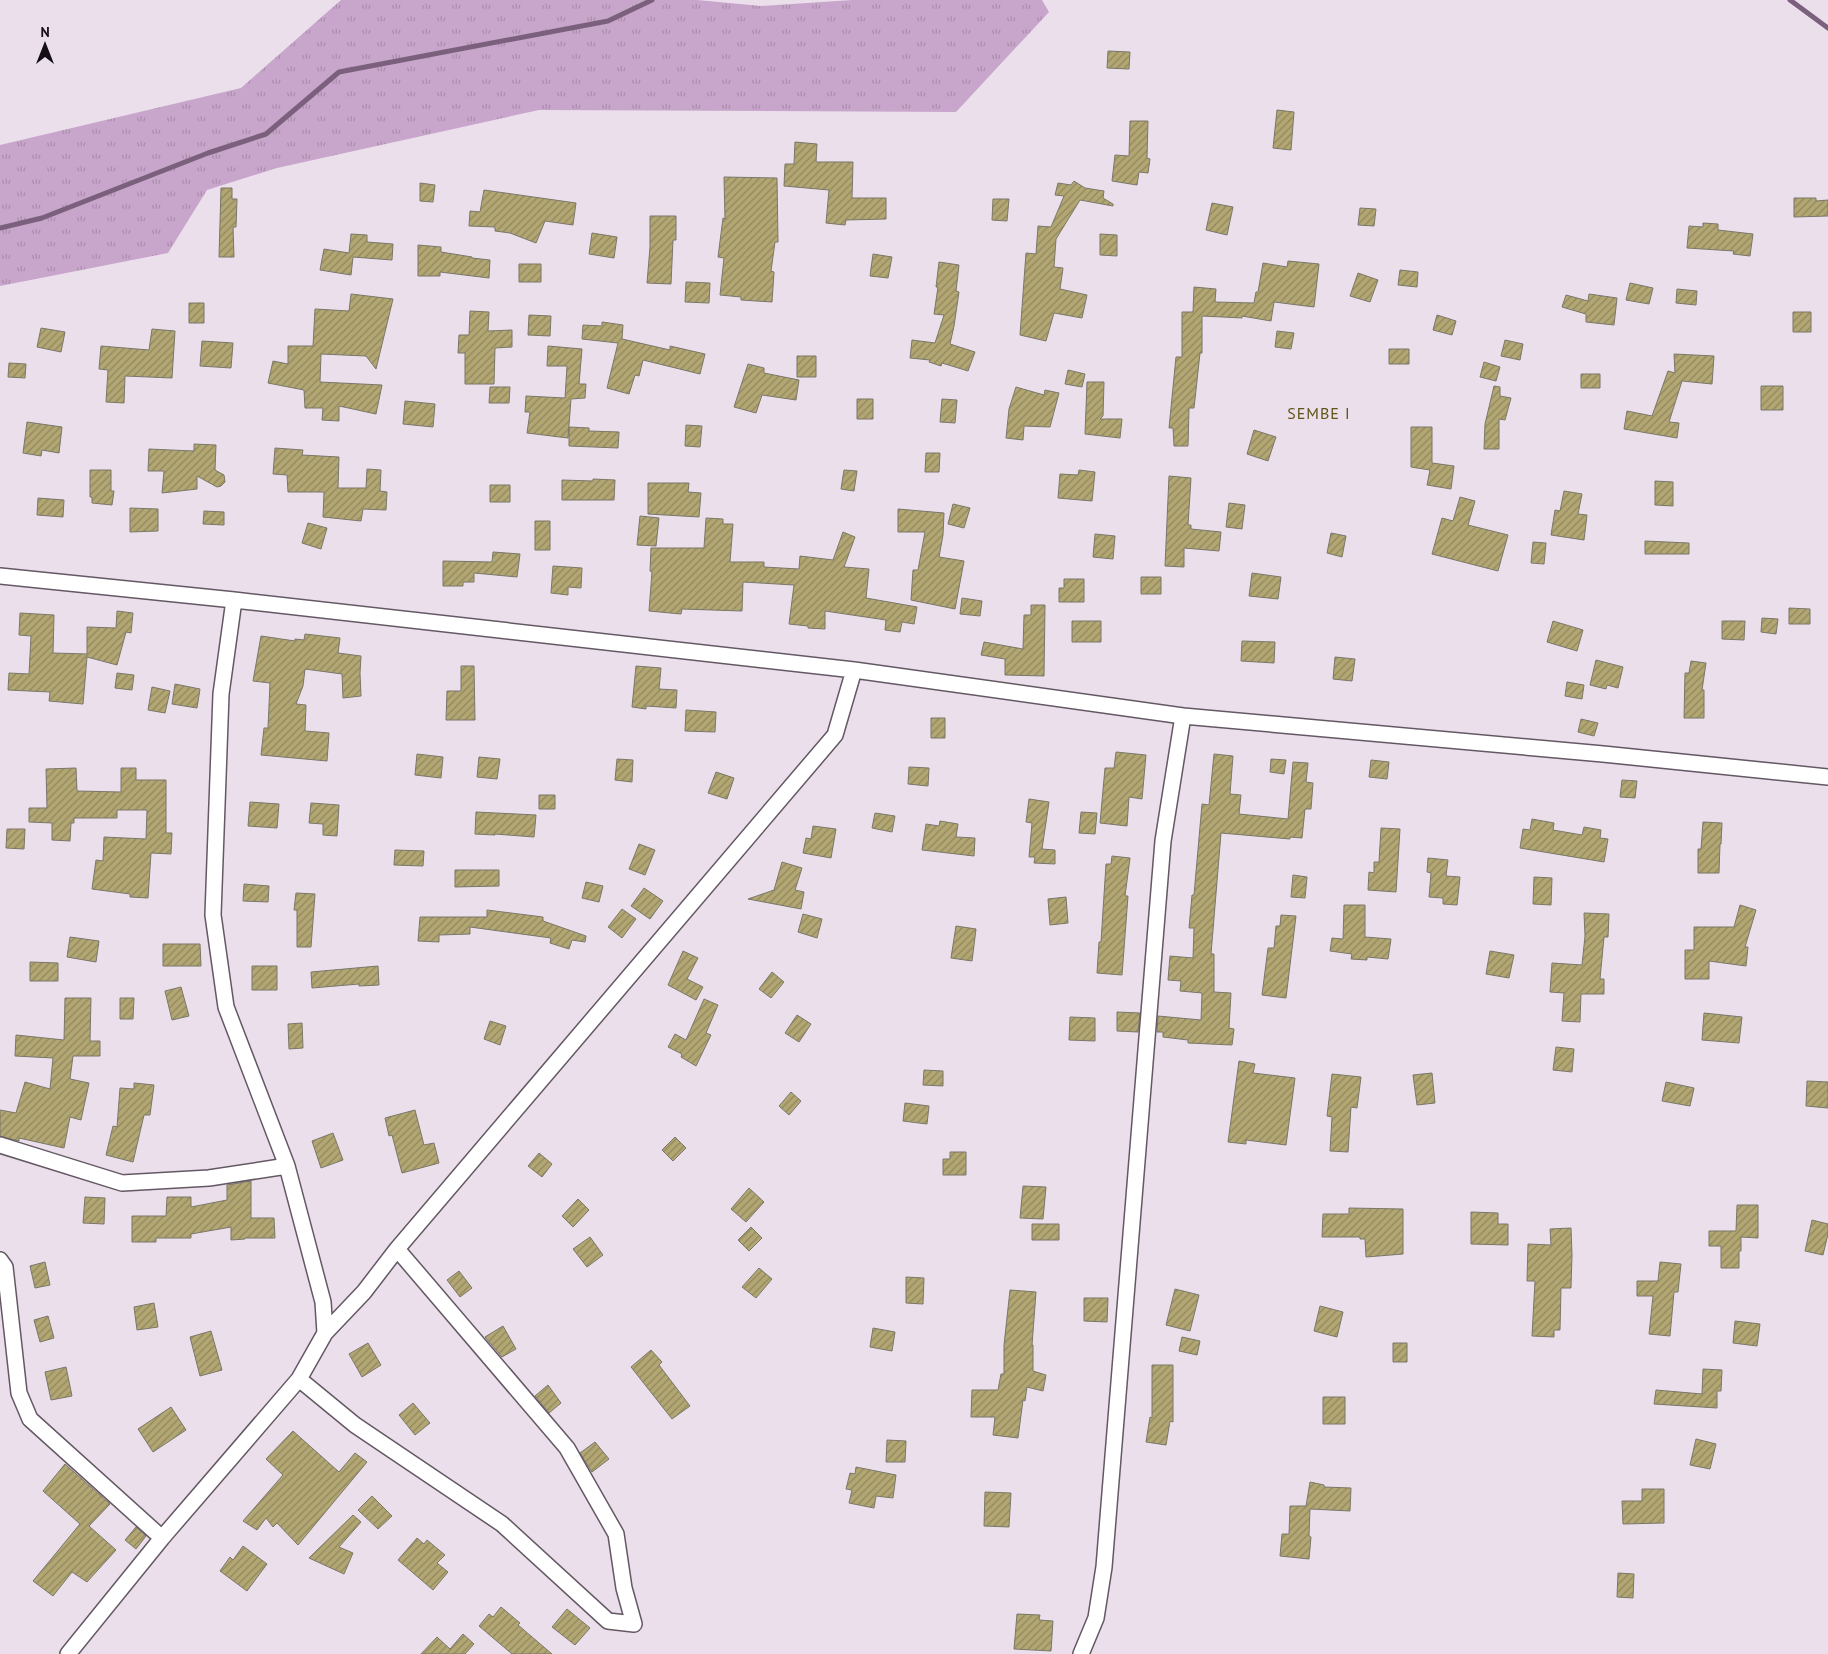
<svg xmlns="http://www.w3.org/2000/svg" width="1828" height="1654" viewBox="0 0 1828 1654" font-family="'PT Sans',sans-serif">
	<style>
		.grass { fill: url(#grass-tufts) }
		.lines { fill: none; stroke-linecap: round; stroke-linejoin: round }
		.stream { stroke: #7b607d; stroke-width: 5 }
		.building { fill: url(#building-hatch); stroke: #7a7769 }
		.street-casing { stroke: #635863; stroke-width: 18 }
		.street { stroke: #fff; stroke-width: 15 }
		.labels { text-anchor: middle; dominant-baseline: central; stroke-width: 4; stroke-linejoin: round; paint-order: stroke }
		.neighbourhood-label { font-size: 16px; letter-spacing: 1px; fill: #605316; stroke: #ebdfec }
	</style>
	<defs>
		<pattern id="grass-tufts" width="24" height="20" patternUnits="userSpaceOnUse" patternTransform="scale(1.25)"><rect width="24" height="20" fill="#c8a5cb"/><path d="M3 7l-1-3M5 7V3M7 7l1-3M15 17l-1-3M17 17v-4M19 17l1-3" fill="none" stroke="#ab8dad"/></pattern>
		<pattern id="building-hatch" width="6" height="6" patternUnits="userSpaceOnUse" patternTransform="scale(1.25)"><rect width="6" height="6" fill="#b2a773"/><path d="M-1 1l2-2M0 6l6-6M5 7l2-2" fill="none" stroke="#90865d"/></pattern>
	</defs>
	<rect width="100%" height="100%" fill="#ebdfec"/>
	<path class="grass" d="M341 0H697L761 6 852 0H1042L1049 12 956 112 539 110 277 168 207 190 168 253 0 286V145L241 88Z"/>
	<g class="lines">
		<path class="stream" d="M1790 0 1828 28
			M0 228 42 218 208 153 266 134 339 72 608 21 652 0"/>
	</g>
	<path class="building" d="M1108 51 1130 52 1129 69 1107 68Z
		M1277 110 1294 112 1291 150 1273 148Z
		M1130 121H1148L1147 158 1150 159 1148 173 1139 172 1137 185 1112 181 1115 155 1129 156Z
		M795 142 817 144 816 162H853L852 198H886V219L846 220 845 225 826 223 829 190 784 186 785 164H794Z
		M724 177 777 178 778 242H775L771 271 774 272 772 302 741 300V297L720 295 724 258 718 257 723 218 725 219Z
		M1074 181 1085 188 1104 191 1103 198 1113 204V206L1080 200 1056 239 1054 267 1063 268 1060 289 1087 295 1082 318 1054 313 1046 341 1020 335 1026 253 1036 254 1038 226 1051 227 1064 196 1055 195 1058 183 1071 185Z
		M420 183 435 185 433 202 420 201Z
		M221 188H232V199H237L236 227H233L234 257H219Z
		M484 190 576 203 573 225 545 221 536 243 510 233 495 231V227L469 226 470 211 480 212Z
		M1794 198H1816V201L1828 200V216L1794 217Z
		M993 199H1009L1007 221 992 220Z
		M1212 203 1233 207 1227 235 1206 230Z
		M1360 208 1376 209 1374 226 1358 225Z
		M650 216H676V240H673L671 284 647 283 650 247Z
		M1703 223 1718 224V230L1753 234 1750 256 1733 254 1734 251 1687 248 1689 226 1703 227Z
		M592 233 617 237 614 258 589 254Z
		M351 234 367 235V242L393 244 392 260 353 257 351 275 320 270 324 249 349 253Z
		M1100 234 1117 235V256L1100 255Z
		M418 245 441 247V252L472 257V258L490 260 489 278 440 272V276H418Z
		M873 254 892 257 888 278 870 276Z
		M1288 261 1319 264 1314 307 1274 302 1271 321 1242 316V318L1202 316V353H1200L1194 408H1189L1188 446H1174L1173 428H1169L1176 357H1182V312H1193L1194 287 1216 289 1215 302 1254 303 1256 292H1258L1263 263 1287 267Z
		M939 262 959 265 956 291 959 292 954 326 950 344 975 352 968 371 942 363 941 366 929 362 930 360 910 358 912 340 935 343 944 315 934 314 938 287H936Z
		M519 264H541V282H519Z
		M1400 270 1418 272 1417 287 1398 285Z
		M1358 273 1378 280 1370 302 1350 296Z
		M686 282 710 283 709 303 685 302Z
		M1630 283 1653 288 1649 304 1626 300Z
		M1677 289 1697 291 1696 305 1676 303Z
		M351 294 393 299 376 369 366 356 321 354 320 382 382 385 376 414 339 406V421L322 420 323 408H305L304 390 268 383 273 361 288 364V346H313L315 309 349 311Z
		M1589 294 1617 298 1614 325 1586 322V314L1562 307 1566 295 1588 301Z
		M189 303H204V323H189Z
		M470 311 489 312 488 331 512 330V347L495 348 494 384H465V353H458L459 335H469Z
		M1793 312H1811V332H1793Z
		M529 315 551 316 550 336 528 335Z
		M1437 315 1456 321 1452 335 1433 330Z
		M602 322 623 325 622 339 670 350V346L705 354 700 374 643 360 639 376 635 375 629 394 607 388 618 343 582 339 583 325 602 326Z
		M41 328 65 332 61 352 37 347Z
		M152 329 175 331 172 378 125 376 124 403 106 402 108 370 99 369 101 346 149 350Z
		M1277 331 1294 333 1291 349 1275 347Z
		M1505 340 1523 344 1520 360 1501 356Z
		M202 341 233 343 231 368 200 366Z
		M548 346 582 349 579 384H586L585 398 571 399 568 438 527 433 530 412H525L526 396 565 398 567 366H547Z
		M1389 349H1409V364H1389Z
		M1674 354 1714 356 1712 384 1682 381 1669 422 1679 423 1677 438 1624 429 1627 411 1652 416 1668 371 1675 373Z
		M797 356H816V377H797Z
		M1484 362 1500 367 1496 381 1480 377Z
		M9 363 26 364 25 378 8 377Z
		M748 364 764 368V373L799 380 796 400 762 395 756 413 734 407Z
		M1068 370 1085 374 1082 387 1065 384Z
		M1581 374H1600V388H1581Z
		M1087 382H1104L1103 416 1100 419H1122L1120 438 1085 434Z
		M1494 386 1500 387V396L1511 398 1505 420 1499 419V449H1484L1485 424Z
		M1761 386H1783V410H1761Z
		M490 387H510L509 403H489Z
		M1016 387 1044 395 1045 390 1059 393 1050 427 1024 426 1023 440 1006 438 1009 409Z
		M857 399H873V419H857Z
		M942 399 957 400 955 423 940 422Z
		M405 401 435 404 433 427 403 424Z
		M27 422 62 427 59 453 42 450 41 456 23 453Z
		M686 425 702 426 700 447 685 446Z
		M569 427 589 428V431L619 432 618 448 569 446Z
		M1411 427H1432V463L1454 466 1451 489 1427 485 1430 470 1411 467Z
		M1254 430 1276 437 1268 461 1247 454Z
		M194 444 216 445 215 470 224 475 225 482 221 486 217 487 197 476V489L162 493 164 471H148L149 449 194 451Z
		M275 448 303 450 302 455 339 457 338 488H366L367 469 381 470 380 491 387 492 386 510 363 509 361 521 323 517 324 492H288L287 475 273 474Z
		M926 453H940L939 472H925Z
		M90 470H111V491H114L112 505 92 503V497H90Z
		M844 470 857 471 854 491 841 489Z
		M1079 470 1095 472 1092 501 1058 498 1060 474 1078 475Z
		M1169 476 1191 478 1188 525H1191V529L1221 532 1219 551 1184 548V567L1165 566Z
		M593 479 615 480 614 500H562V480L593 481Z
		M1655 481 1673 482V506L1655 505Z
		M648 483H689L688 492 701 493 699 517 648 514Z
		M490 485H510V502H490Z
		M1564 491 1582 494 1578 514 1587 515 1584 540 1551 535 1555 510 1560 511Z
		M1460 497 1475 501 1468 525 1508 535 1498 571 1432 554 1442 518 1453 521Z
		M38 498 64 500 63 517 37 515Z
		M1229 503 1245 505 1242 529 1226 527Z
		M953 504 970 508 964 528 948 524Z
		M130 508 158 509V531L130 532Z
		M898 509 944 513 943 535 939 557 964 561 955 609 911 600 913 570H918L925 532H898Z
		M204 511 224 512V525L203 524Z
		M640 516 659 518 656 546 637 545Z
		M706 518 723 519V524H733L730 562H764V567L799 569 800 556 833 560 843 532 855 537 844 567 869 569 866 598 917 607 914 624 902 622 900 632 885 630 886 620 825 611V629L808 628V626L789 624 794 585 743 582 742 611 682 609 681 614 649 611 652 572 650 571 651 548H704Z
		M535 521H550V550H535Z
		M308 523 327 528 321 549 302 543Z
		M1331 533 1346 536 1342 557 1327 553Z
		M1095 534 1115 536 1113 559 1093 557Z
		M1645 541 1689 543V554H1645Z
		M1533 542 1546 543 1544 564 1531 563Z
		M493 552 520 554 517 577 474 573V582H463V586H443V561L492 562Z
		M553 566 582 568 581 588 568 587V595L551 593Z
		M1252 573 1281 577 1278 599 1249 596Z
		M1141 577H1161V594H1141Z
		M1064 579H1084V602H1059V588H1064Z
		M962 598 982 601 980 616 960 614Z
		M1031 605H1045L1044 676 1005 675V659L981 655 984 642 1023 649 1024 615H1031Z
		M1789 608 1810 609V624H1789Z
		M117 611 133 613 131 633 126 632 117 665 87 657 83 704 49 701 50 692 8 690 9 673 29 674 31 636 19 635 20 613 54 615 53 653 87 654V627L116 628Z
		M1762 618 1778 619 1776 634 1761 632Z
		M1072 621H1101V642H1072Z
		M1553 621 1583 630 1577 651 1547 642Z
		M1722 621H1745L1744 640 1722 639Z
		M305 634 340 638 338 653 361 656 360 673 361 696 343 698 342 674 305 669 303 686 296 704 306 705 305 731 329 733 327 761 261 755 264 728H268L270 683 253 681 261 636 295 641V639L304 640Z
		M1242 641 1275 642 1274 663 1241 661Z
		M1335 657 1355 659 1352 681 1333 679Z
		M1596 660 1623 667 1618 688 1607 685 1606 689 1590 685Z
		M1691 661 1706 663 1702 690H1704V718H1684L1685 673H1689Z
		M461 666H474L475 720H446L447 691H461Z
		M636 666 661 668 659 689 677 690 676 708 646 706V709L632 707Z
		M117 673 134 675 132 690 115 688Z
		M1567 682 1584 685 1582 699 1565 696Z
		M175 684 200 689 197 708 172 704Z
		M152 687 170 691 165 713 148 710Z
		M686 710 716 712 715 732 685 731Z
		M931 718H945V738H931Z
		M1581 719 1598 723 1594 736 1578 732Z
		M1116 752 1146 755 1142 799 1129 797 1127 826 1100 823 1105 768H1114Z
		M417 754 443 757 441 778 415 775Z
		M1214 754 1233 756 1230 794 1241 795 1239 814 1288 819 1293 762 1308 763 1306 782 1313 783 1311 809H1305L1302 838 1290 837V839L1221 833 1211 954H1214V992L1231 993 1229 1028 1234 1029 1232 1045 1188 1043V1040L1163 1037V1032H1157L1158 1016 1201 1020 1202 993 1180 991 1181 981 1168 980 1170 956 1193 958 1194 928H1189L1192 895H1194L1202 804 1209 805Z
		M479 757 500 759 497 779 477 777Z
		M617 759 633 760 632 782 615 780Z
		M1271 759 1286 760 1284 774 1270 772Z
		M1371 760 1389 762 1387 779 1369 777Z
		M909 767 929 768 928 786 908 784Z
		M76 768 77 791 121 792V768H136V780H166V833H172L171 854 151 853 148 898 130 897V894L92 889 96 860 103 861 104 837 146 839 147 810H117V818H74V823H71L70 841 52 840V823L29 822V808H47L46 769Z
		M716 772 734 778 727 799 708 793Z
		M1622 780 1637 781 1635 798 1620 797Z
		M539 795H555V809H539Z
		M1029 799 1049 802 1042 849 1055 850V864L1034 863 1035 857H1029L1032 823 1026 822Z
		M250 802 279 804 277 828 248 826Z
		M311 803 339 805 337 836 323 835V824L309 823Z
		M476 812 536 815 534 837 495 834V835L475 834Z
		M1081 812 1097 813 1095 834 1079 833Z
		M875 813 895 816 892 832 872 828Z
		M1532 819 1554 823 1553 830 1582 835 1584 827 1601 830 1600 838 1608 839 1604 862 1520 848 1523 829 1530 830Z
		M940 821 958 824 956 837 975 838 974 856 922 850 926 824 939 826Z
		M1703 822 1722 823 1721 844H1720L1719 873H1698V849H1701Z
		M813 826 836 829 831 858 803 853 806 838 811 839Z
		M1381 828 1400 829 1396 892 1368 890 1369 872 1374 873V862H1379Z
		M7 829H25L24 849 6 848Z
		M639 844 655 850 645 875 629 869Z
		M395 850 424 851 423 866 394 865Z
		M1112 856 1130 858 1125 896H1128L1122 975 1097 973 1099 942H1101L1106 864H1111Z
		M1428 858 1448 860 1446 876 1460 877 1457 905 1443 904V898L1429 897 1431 873 1427 872Z
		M782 862 802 868 795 890 804 892 801 909 748 899 774 890Z
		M455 870H499V886L455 887Z
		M1293 875 1307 877 1305 898 1291 897Z
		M1534 877 1552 878 1551 905 1533 904Z
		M586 882 603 886 599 902 582 898Z
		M244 884 269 886 268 902 243 901Z
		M644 888 663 901 650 919 631 906Z
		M296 893 315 894 311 947H297V910H294Z
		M1066 897 1068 923 1050 925 1048 899Z
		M1344 905H1365V937L1391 939 1388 959 1367 957V960L1351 959 1352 954 1330 951 1332 938 1343 939Z
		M1740 905 1756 910 1745 947H1748L1746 966 1709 961V979H1685V950H1694V927H1734Z
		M622 909 636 919 622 938 608 927Z
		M487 910 543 917V921L586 936 585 942 572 940 569 949 550 943 551 938 470 927V934L439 935V942L418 941 420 917H487Z
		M1584 913 1609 914 1608 937H1604L1600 979H1604V994H1581L1580 1022 1562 1021 1564 993 1550 992 1552 963 1582 965 1585 936Z
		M803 914 822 919 817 938 798 932Z
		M1281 915 1296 916 1286 998 1262 995 1268 948H1274L1276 926H1280Z
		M956 926 976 929 972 961 951 958Z
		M70 937 99 941 96 962 67 957Z
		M163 944H200L201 966H163Z
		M683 951 698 958 687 979 703 987 696 1000 668 985Z
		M1490 951 1514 955 1509 978 1486 974Z
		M30 962 58 963V981H30Z
		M252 966H277V990H252Z
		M378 966 379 985 359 986V984L312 988 311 972Z
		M772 972 784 982 771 998 759 989Z
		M181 987 189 1016 172 1020 165 991Z
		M65 998H91L90 1041H100V1056H73L70 1079 89 1083 81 1120 70 1117 64 1148 19 1138V1141L0 1136V1110L16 1113 25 1082 50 1089 53 1058 15 1056 16 1035 64 1040Z
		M120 998H134L133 1019H120Z
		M704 999 718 1005 706 1033 711 1035 696 1066 681 1057 682 1054 668 1047 675 1034 686 1040Z
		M1117 1012 1140 1013 1138 1032 1117 1031Z
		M1704 1013 1742 1017 1739 1043 1702 1040Z
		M797 1015 811 1024 799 1042 785 1033Z
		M1070 1017 1095 1018V1041L1069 1040Z
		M490 1021 506 1026 500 1045 484 1039Z
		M302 1023 303 1048 289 1049 288 1024Z
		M1556 1047 1574 1049 1572 1072 1553 1070Z
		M1239 1061 1255 1064 1253 1073 1295 1078 1286 1145 1246 1140V1144L1228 1142Z
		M924 1070 943 1071V1086L923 1085Z
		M1432 1073 1435 1103 1417 1105 1413 1075Z
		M1332 1074 1361 1077 1357 1108 1351 1107 1348 1152 1330 1151 1332 1117 1327 1116Z
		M1807 1081 1828 1082V1108L1806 1106Z
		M1666 1082 1694 1088 1690 1106 1662 1101Z
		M134 1083 154 1085 150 1115H144L133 1162 106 1155 113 1126 117 1127 120 1088 134 1089Z
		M791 1092 801 1101 789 1115 779 1106Z
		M905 1103 929 1106 927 1124 903 1121Z
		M415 1110 424 1145 434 1143 439 1163 402 1173 392 1135 389 1136 385 1118Z
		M333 1133 343 1160 321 1168 312 1141Z
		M675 1137 686 1148 673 1161 662 1150Z
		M950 1152H966V1175H943V1159H950Z
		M539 1153 552 1164 542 1177 528 1166Z
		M251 1181V1218H274L275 1238H245V1239L231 1240V1227L191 1234V1238H156V1242H132V1216H166L167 1197H191V1207L227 1200V1185Z
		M1023 1186 1046 1187 1043 1219 1020 1218Z
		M749 1188 764 1202 746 1222 731 1209Z
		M85 1197 105 1198 104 1224 83 1223Z
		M578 1199 589 1210 573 1227 562 1216Z
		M1737 1205H1758V1238L1741 1237V1251H1739V1268H1721V1246H1709V1231H1736Z
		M1349 1208 1403 1209V1254L1366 1257 1365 1239H1360V1237H1322L1323 1214H1349Z
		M1471 1212 1498 1213V1224H1508V1245L1471 1244Z
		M1812 1220 1828 1224V1234L1823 1255 1805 1251Z
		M1032 1224H1059V1240H1032Z
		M751 1227 762 1238 749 1251 738 1240Z
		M1571 1228 1572 1255 1571 1288H1561L1560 1330H1554V1337L1532 1336 1535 1281H1527L1528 1244 1551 1245 1550 1229Z
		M590 1237 603 1255 587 1267 573 1249Z
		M45 1262 50 1285 35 1288 30 1266Z
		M1660 1262 1681 1264 1678 1292H1674L1670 1336 1649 1334 1653 1296H1637V1281H1658Z
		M759 1268 772 1279 756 1298 742 1287Z
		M459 1271 472 1288 460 1297 447 1280Z
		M906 1277 924 1278 923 1304 906 1303Z
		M1175 1289 1199 1295 1190 1331 1166 1325Z
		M1010 1290 1036 1292 1032 1345H1033V1371L1046 1375 1043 1391 1027 1387 1025 1401 1023 1400 1018 1438 993 1435 995 1417H971L972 1390H998L1001 1374H1004V1345Z
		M1084 1298H1108L1107 1322 1084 1321Z
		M154 1303 158 1327 137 1330 134 1307Z
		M1320 1306 1343 1312 1337 1337 1314 1331Z
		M48 1316 54 1338 40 1342 34 1320Z
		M1735 1321 1760 1324 1757 1346 1733 1343Z
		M503 1326 516 1349 502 1357 485 1337Z
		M873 1328 895 1332 892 1351 870 1347Z
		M211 1331 222 1370 200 1376 190 1337Z
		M1182 1337 1200 1341 1197 1355 1179 1351Z
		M368 1343 381 1365 362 1377 349 1354Z
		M1393 1343H1407V1362H1393Z
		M651 1350 662 1362 659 1365 690 1406 672 1419 631 1367Z
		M1152 1365H1173V1422L1170 1421 1166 1445 1146 1442 1150 1417 1152 1418Z
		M66 1367 72 1396 51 1400 45 1372Z
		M1703 1369 1722 1370 1721 1391H1717V1408L1654 1404 1656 1390 1702 1394Z
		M548 1385 561 1403 549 1413 535 1396Z
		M1323 1397H1345V1424H1323Z
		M413 1403 430 1423 415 1435 399 1415Z
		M171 1407 186 1430 153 1452 138 1429Z
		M293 1431 339 1472 355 1453 367 1462 298 1545 277 1523 273 1527 266 1518 257 1530 243 1521 283 1475 266 1459Z
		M1696 1439 1716 1444 1710 1469 1690 1465Z
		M887 1440 906 1441 905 1462H886Z
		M595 1442 609 1459 592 1472 580 1453Z
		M65 1464 110 1504 89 1526 116 1550 87 1582 72 1572 53 1596 33 1581 80 1524 43 1491Z
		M856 1467 896 1475 893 1498 876 1496 874 1508 849 1503 852 1490 846 1489 850 1473 855 1474Z
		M1310 1482 1324 1485V1487L1351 1488 1350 1511 1310 1509 1309 1536 1311 1537 1309 1559 1280 1556 1282 1534H1289L1290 1506H1306Z
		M1642 1489H1664V1523L1623 1524 1622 1501H1642Z
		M985 1492 1011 1493 1009 1527 984 1526Z
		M372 1496 392 1516 378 1529 358 1510Z
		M353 1515 361 1522 339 1547 353 1553 344 1574 309 1558Z
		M136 1527 146 1536 136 1549 125 1540Z
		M417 1538 424 1544 427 1540 445 1555 437 1563 448 1572 433 1590 398 1560Z
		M243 1546 267 1564 247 1591 220 1571 230 1557 233 1560Z
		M1618 1573 1634 1574 1633 1598 1617 1597Z
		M501 1607 520 1623 518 1625 552 1654H512L479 1626 489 1614 493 1617Z
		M567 1609 590 1628 575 1645 552 1627Z
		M1017 1614 1040 1615 1039 1620 1053 1621 1051 1651 1014 1649Z
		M463 1634 474 1644 465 1654H421L437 1637 450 1649Z"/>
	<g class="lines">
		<defs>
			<path id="street" d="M0 576 234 600 854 670 1183 716 1603 754 1828 777
				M234 600 221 694 213 915 226 1007 287 1166 323 1302 325 1333
				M0 1145 122 1183 209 1178 287 1166
				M0 1260 5 1267 19 1393 30 1419 162 1538
				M299 1379 355 1425 502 1524 608 1621 634 1624 624 1588 616 1534 567 1448 397 1249
				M68 1654 162 1538 299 1379 325 1333 364 1292 397 1249 835 735 854 670
				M1081 1654 1096 1618 1104 1567 1163 841 1183 716"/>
		</defs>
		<use href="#street" class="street-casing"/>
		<use href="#street" class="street"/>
	</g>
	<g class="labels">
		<g class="neighbourhood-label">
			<text x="1319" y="413">SEMBE I</text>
		</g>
	</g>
	<g transform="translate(45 45)" stroke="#ebdfec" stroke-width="4" paint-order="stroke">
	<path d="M0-4L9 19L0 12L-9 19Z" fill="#130f14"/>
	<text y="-8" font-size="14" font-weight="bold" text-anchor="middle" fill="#130f14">N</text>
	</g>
</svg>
